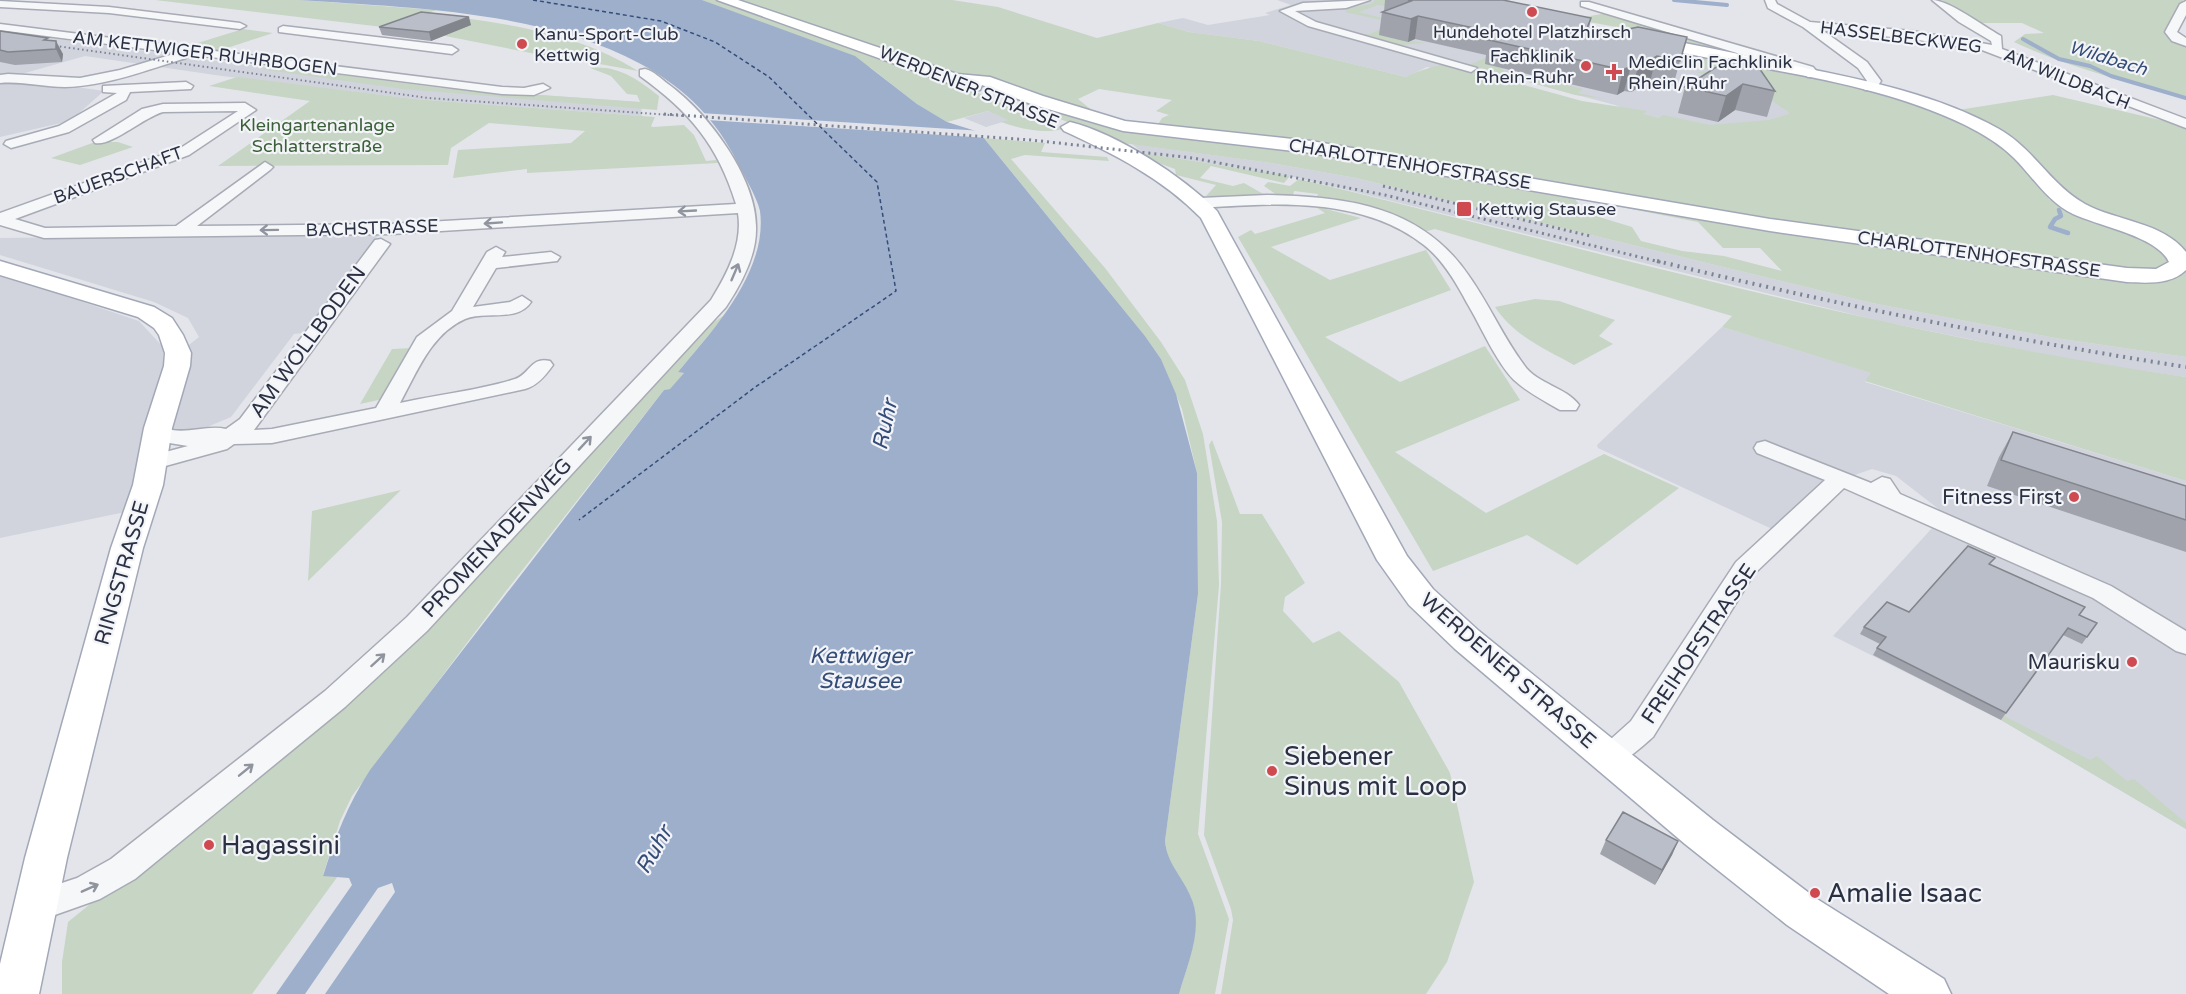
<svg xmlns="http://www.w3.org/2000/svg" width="2186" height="994" viewBox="0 0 2186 994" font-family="'Varela Round',sans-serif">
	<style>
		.built { fill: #d1d4dd }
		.green { fill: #c7d5c4; fill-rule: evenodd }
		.water { fill: #9eafcb }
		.pier { fill: #e3e5eb }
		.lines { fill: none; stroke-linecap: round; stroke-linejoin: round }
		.stream-far1 { stroke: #9eafcb; stroke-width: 4 }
		.stream { stroke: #9eafcb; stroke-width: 4.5 }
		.ferry { stroke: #344c78; stroke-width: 1.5; stroke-dasharray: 4 3; stroke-linecap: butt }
		.minor-casing { stroke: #a8abb5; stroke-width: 3 }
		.major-casing { stroke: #a2a8b7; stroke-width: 3 }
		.minor { fill: #f6f7f9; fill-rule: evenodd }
		.major { fill: #fff; fill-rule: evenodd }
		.rail-far2 { stroke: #7c8395; stroke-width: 2; stroke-dasharray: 1.5 3; stroke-linecap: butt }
		.rail-far1 { stroke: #7c8395; stroke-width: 3; stroke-dasharray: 2 4; stroke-linecap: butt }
		.rail { stroke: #7c8395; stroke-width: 4; stroke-dasharray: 2 5; stroke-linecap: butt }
		.wall { fill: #a0a3ac }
		.shaded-wall { fill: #82858c }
		.building { fill: #babec8; stroke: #82858c; stroke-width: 1.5 }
		.oneway { stroke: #90949e }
		.poi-dot { fill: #cf4950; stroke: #f3f4f8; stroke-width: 2 }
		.labels { text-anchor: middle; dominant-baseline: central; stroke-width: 4.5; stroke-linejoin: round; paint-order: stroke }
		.far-poi-label { font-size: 18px; fill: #2a3143; stroke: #f3f4f8; text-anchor: start }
		.far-street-label { font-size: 18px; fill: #2a3143; stroke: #f3f4f8 }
		.far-water-label { font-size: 18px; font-style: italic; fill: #344c78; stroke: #f3f4f8 }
		.far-park-label { font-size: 18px; fill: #3b5f38; stroke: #f3f4f8 }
		.street-label { font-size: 21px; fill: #2a3143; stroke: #f3f4f8 }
		.poi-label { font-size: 21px; fill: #2a3143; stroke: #f3f4f8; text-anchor: end }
		.water-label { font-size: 22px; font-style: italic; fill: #344c78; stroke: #f3f4f8 }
		.near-poi-label { font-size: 26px; fill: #2a3143; stroke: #f3f4f8; text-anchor: start }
	</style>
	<rect width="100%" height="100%" fill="#e3e5eb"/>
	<path class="built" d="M1277 0H1404L1664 45 1862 106 1713 130 1635 113 1615 105 1459 64 1445 62 1432 68 1427 67 1406 77 1259 41 1189 32 1158 23 1183 18 1208 25 1270 15 1265 13 1291 5Z
		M0 31 209 60 441 88 641 102 642 116 414 99 222 76 85 56 18 75 0 74Z
		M0 79 70 86 104 91 70 121 0 137Z
		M988 111 1009 120 986 127 964 118Z
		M1132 144 1271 163 1356 178 1872 303 2055 338 2186 357V377L2087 363 1880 321 1290 176 1143 153Z
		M380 233 303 333 294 334 231 417 205 428 167 435 180 352 199 337 188 318 154 302 0 255V238Z
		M0 274 139 321 163 347V378L146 418 130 511 0 538Z
		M1722 327 1872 373 1865 382 2186 481V829L2001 720 1833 636 1945 514 1896 476 1872 469 1849 477 1772 529 1598 448 1597 445Z"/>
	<path class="green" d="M155 0H299L436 10 428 13C500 23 576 31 638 71L561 57H551L425 32Z
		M702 0H718L950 81 1063 129C1044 134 1020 129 1001 122L1008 120 988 111 947 122 917 104 871 68Z
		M727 0H952L998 7 1097 38 1158 23 1189 32 1259 41 1406 77C1419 70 1431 68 1445 63L1582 101 1647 111 1643 114 1659 118 1663 115 1710 125 1769 120 1789 114 1788 111C1775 104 1761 94 1759 79H1756L1757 83 1741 79 1737 81 1695 72 1717 71 1688 57 1702 58 1679 54 1712 69C1696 71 1687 61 1670 57L1676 53 1594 40 1446 10 1386 3 1385 6 1378 5 1359 12 1405 24 1380 35 1425 43 1401 45 1370 38 1373 36 1358 34H1370L1395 23 1345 12 1348 10 1344 9 1371 4 1375 0H1401L1445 7 1663 46 1839 82 1914 101 1968 123 2008 146 2052 195 2048 199 2146 237 2162 247 2171 259C2164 276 2135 271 2119 270L1765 223 1310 145 1155 129 1162 118 1169 115 1156 111 1172 100 1099 89 1078 99 1104 120 982 78 938 70Z
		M1942 0H2183L2173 24 2165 33 2186 43V96C2128 83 2068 67 2014 42L2025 34 2044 33 2022 23H1971Z
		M1607 13 1732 50 1713 51 1627 29 1573 19Z
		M243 29 273 33 218 51 188 46Z
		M1488 57 1504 68 1501 70 1583 89 1578 93 1606 99 1575 95 1469 65Z
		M273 66 441 88 640 102 637 95 627 94 611 76 590 68C619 65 638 80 659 96L657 110 403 89 260 69Z
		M237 77 414 99 655 117 651 126 653 127 684 125 694 135 706 161 716 160 718 163 527 173V169L453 178 458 150 571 143 585 131 489 123 451 148 448 165 218 166 310 101 209 86Z
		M979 85 1110 125 1309 149 1577 193 2175 277 2186 270V357L2055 338 1872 303 1356 178 1271 163 1115 142ZM1574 198 1698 222 1723 248H1760L1782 271 1724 256 1682 251 1641 241 1632 227 1586 213Z
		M2053 95 2186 126V255L2083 207 2043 170 1952 111Z
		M984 138 1045 143 1041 152 1107 157 1109 161 1025 155 1011 159 1105 268 1161 342 1185 380 1203 434 1217 521 1219 585 1198 834 1229 919 1215 994H1179C1188 962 1205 923 1188 891 1178 873 1167 862 1165 841L1198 594 1197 473 1182 409 1161 359 1145 336Z
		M95 142H118L133 147 80 165 51 158Z
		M1143 153 1290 176 1284 183 1211 166 1200 178 1233 186 1244 183 1265 195 1214 197 1206 196 1216 185 1176 175 1175 169 1133 154Z
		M1299 179C1593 250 1886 334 2186 377V481L1865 381 1871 373 1722 327 1732 316 1435 229 1420 233 1316 199 1318 194 1294 191 1293 196 1277 195 1264 186 1268 182 1290 186Z
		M1314 206 1361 218 1271 247 1330 280 1426 250 1451 290 1325 337 1400 382 1485 346 1520 400 1395 452 1486 513 1604 454 1679 488 1577 565 1527 535 1433 571 1238 237 1251 230 1255 234 1325 213Z
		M1535 299 1559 301 1615 320 1599 336 1613 344 1574 365C1545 349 1514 336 1495 307Z
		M726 314 678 372 684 373 671 389 664 390 506 591 352 796 340 821 323 875 338 876 252 994H62V962L68 922 377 671 692 337Z
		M412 348 383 399 360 404 392 349Z
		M1212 440 1240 514H1262L1305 583 1285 597 1283 611 1313 643 1339 631 1399 682 1450 773 1474 882 1447 962 1426 994H1221L1233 920 1231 909 1204 835 1221 584 1222 522 1209 445Z
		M401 490 308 581 312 511Z
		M2004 716 2090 760 2097 756 2127 781 2134 779 2186 823V829L2001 720Z"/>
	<path class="water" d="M299 0H702L855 56 917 104 947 122 979 132 1145 336 1161 359 1176 394 1197 473 1198 594 1165 841C1167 863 1181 875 1190 895 1205 926 1188 962 1179 994H325L395 892 392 883 378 888 305 994H276L352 885 349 878 323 876C335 837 348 804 370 770L664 390 670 389 684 373 678 372C713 330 768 271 760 211 757 196 740 169 733 154 658 11 438 10 299 0Z"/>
	<path class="pier" d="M700 113 983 131 988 138 707 120Z"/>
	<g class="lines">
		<path class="stream-far1" d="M1674 0 1727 5
			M2023 39 2059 59 2090 66 2111 76 2186 98"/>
		<path class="stream" d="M2059 210 2061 216 2055 219 2050 227 2068 233"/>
		<path class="ferry" d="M533 0 661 21 715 42 769 77 877 182 896 291 754 388 579 520"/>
		<defs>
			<path id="minor" d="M1370 0 1346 8 1295 11 1316 22 1477 68 1471 72 1308 26 1280 11 1303 3Z
				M1765 0H1775L1777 4 1810 22 1912 31 1992 45 1991 41 1959 22 1932 0C1949 0 1983 26 2001 36L2002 49 2186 119V128L1982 50 1912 39 1822 30 1867 62 1881 81 1875 90H1865L1863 87 1867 81 1858 68 1803 27 1768 8Z
				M0 1 109 7 240 23 246 26 240 29 109 13 0 7Z
				M2186 1V15L2177 32 2186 38V46L2172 41 2165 32 2180 4Z
				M1581 2H1589L1813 67 1819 74 1818 77H1808L1803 73 1581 6Z
				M0 24 502 87 524 88 543 84 550 88 534 95 502 94 187 54 186 58C147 70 106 86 65 87 43 87 22 81 0 83V75L8 74 80 78 120 70 177 53 0 30Z
				M283 26 452 46 458 50 452 54 279 32V28Z
				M645 69C654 71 661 79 668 84 708 113 758 179 756 230 756 257 740 286 726 307L427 631 345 707 135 879 100 899 35 922 23 918 18 907 23 896 77 878 111 859 325 691 407 617 711 300C727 274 743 244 738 213L392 234 44 238 0 225V213L179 149 238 111 163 112C144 117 111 147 95 143L93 140 142 109 163 104 245 103 256 110 189 155 15 219 45 228 176 226 265 162 273 167 270 170 197 226 392 224 736 204C718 145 689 111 640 76V70Z
				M186 82 193 86 191 89 130 92 126 100 69 132 11 148 4 144 6 141 59 126 117 93 103 92V86Z
				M1267 195C1346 197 1421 205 1469 276 1489 304 1503 337 1524 365 1537 384 1566 387 1579 405L1576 410H1560C1545 401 1528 393 1514 380 1496 362 1481 326 1467 303 1456 282 1442 259 1424 245 1361 196 1275 203 1200 208L1192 203 1200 198Z
				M381 239 390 244 254 430 272 429 376 408 417 337 452 311 487 252 496 247 505 252 502 257 551 252 560 257 557 261 496 268 473 307 510 302 522 296 531 302C517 323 486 310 465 319 431 334 417 372 400 403 436 395 482 390 515 379 530 374 531 356 550 361L553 365C546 375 537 386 525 389L272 443 234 444 227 449 151 470 143 468 139 463 143 458 188 446 157 441 147 428 150 423C160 421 165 422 172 430 190 433 209 425 226 429L240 419 375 240Z
				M1765 441 1871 483 1882 477 1890 479 1900 494 2111 586 2186 631V654L2176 651 2093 598 1844 488 1754 574 1653 737C1636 752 1617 771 1594 763L1590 755 1594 747 1612 738 1631 721 1736 562 1825 480 1757 453 1754 448 1757 443Z"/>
			<path id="major" d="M717 0H738L957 74 990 77 1043 96 1125 121 1311 141 1770 219 2127 268 2156 269 2169 262C2157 236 2098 226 2073 214 2048 202 2033 177 2014 158 2000 144 1983 134 1965 125 1864 76 1746 70 1639 43L1636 40 1644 35C1696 45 1748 56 1800 67 1869 81 1938 95 1999 129 2033 148 2051 185 2085 204 2116 221 2163 222 2186 252V270C2171 285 2146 283 2127 282L1770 231 1311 153 1123 131 1031 104 982 85 980 90H968Z
				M1070 122C1118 134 1182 176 1217 211L1407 556 1433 589 1479 631 1713 820 1817 899 1944 979 1951 994H1889L1787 925 1685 844 1455 649 1409 605 1377 560 1201 218C1162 178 1114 154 1064 131L1061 127Z
				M0 261 154 307 172 318 183 335 191 353 190 366 172 428 163 485 143 548 67 858 39 994H0V964L25 858 111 548 133 485 144 428 164 366 165 353 159 335 154 328 138 317 0 275Z"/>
		</defs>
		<use href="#minor" class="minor-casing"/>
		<use href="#major" class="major-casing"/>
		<use href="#minor" class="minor"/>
		<use href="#major" class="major"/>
		<path class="rail-far2" d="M42 44 428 98 685 116"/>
		<path class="rail-far1" d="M664 114 1031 140 1193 158 1385 195 1664 263
			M1383 186 1590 236"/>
		<path class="rail" d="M1657 261C1833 304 2008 339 2186 367"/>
	</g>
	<path class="wall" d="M1385 0H1503L1591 18 1589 29 1680 61 1673 86 1650 81 1631 92 1624 91 1617 95 1485 64 1486 55 1415 39 1408 42 1379 35 1382 12H1384Z
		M471 25 431 41 382 35 379 27Z
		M0 31 49 40 63 54 62 62 15 65 0 62Z
		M1757 65 1775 91 1767 117 1735 110 1718 122 1678 113 1685 87Z
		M2013 432 2186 486V552L1987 486 1999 457Z
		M1990 565 2079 615 2097 623 2082 644 2063 635 2001 720 1873 655 1877 648 1880 644 1860 634 1864 627 1909 612Z
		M1606 840 1678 841 1672 855 1655 885 1600 854Z"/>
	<path class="shaded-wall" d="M1418 16 1415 39 1408 42 1411 19Z
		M469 17 471 25 431 41 429 32Z
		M56 41 63 54 62 62 56 49Z
		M1657 56 1650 81 1631 92 1638 67Z
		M1631 66 1624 91 1617 95 1623 70Z
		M1743 84 1735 110 1718 122 1726 96Z
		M1678 841 1672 855 1655 885 1662 870Z"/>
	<path class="building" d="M1408 0H1503L1591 18 1587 28 1610 33 1638 27 1687 37 1680 61 1657 56 1638 67 1631 66 1623 70 1489 40 1502 34 1418 16 1411 19 1382 12 1411 1Z
		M421 12 469 17 429 32 379 27Z
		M0 31 48 38 44 40 56 41V49L8 52 0 50Z
		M1729 59 1757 65 1775 91 1743 84 1726 96 1685 87Z
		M2013 432 2186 486V520L2001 460Z
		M1968 546 1995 558 1989 564 2085 607 2079 615 2097 623 2087 637 2068 628 2006 713 1877 648 1886 637 1864 627 1887 602 1909 612Z
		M1623 812 1678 841 1662 870 1606 840Z"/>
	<defs><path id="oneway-shaft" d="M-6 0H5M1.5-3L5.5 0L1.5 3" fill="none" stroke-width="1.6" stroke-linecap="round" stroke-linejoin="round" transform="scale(1.5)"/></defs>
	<g class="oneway">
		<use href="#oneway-shaft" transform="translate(687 211) rotate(177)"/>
		<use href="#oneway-shaft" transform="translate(493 223) rotate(176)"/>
		<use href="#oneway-shaft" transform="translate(269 230) rotate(179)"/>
		<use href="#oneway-shaft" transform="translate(735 272) rotate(-67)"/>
		<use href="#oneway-shaft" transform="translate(585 443) rotate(-47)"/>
		<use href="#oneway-shaft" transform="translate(378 660) rotate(-42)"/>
		<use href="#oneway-shaft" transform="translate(246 770) rotate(-39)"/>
		<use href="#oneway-shaft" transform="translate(90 888) rotate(-24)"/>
	</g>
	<g class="poi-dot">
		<circle cx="1532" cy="12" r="6"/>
		<circle cx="522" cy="44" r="6"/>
		<circle cx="1586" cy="66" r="6"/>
		<path d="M1611 63h6v6h6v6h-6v6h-6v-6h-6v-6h6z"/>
		<rect x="1456" y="201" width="16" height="16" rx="3"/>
		<circle cx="2074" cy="497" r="6"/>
		<circle cx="2132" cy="662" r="6"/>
		<circle cx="1272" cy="771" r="6"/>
		<circle cx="209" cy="845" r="6"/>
		<circle cx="1815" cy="893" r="6"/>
	</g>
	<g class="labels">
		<g class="far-poi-label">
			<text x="1532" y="32" text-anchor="middle">Hundehotel Platzhirsch</text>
			<text x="534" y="34">Kanu-Sport-Club<tspan x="534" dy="21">Kettwig</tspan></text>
			<text x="1574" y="56" text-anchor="end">Fachklinik<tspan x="1574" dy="21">Rhein-Ruhr</tspan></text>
			<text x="1628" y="62">MediClin Fachklinik<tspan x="1628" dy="21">Rhein/Ruhr</tspan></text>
			<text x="1478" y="209">Kettwig Stausee</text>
		</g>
		<g class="far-street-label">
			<text transform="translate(1901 37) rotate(7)">HASSELBECKWEG</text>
			<text transform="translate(205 53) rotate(7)">AM KETTWIGER RUHRBOGEN</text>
			<text transform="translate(2067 79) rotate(22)">AM WILDBACH</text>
			<text transform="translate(969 87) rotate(22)">WERDENER STRASSE</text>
			<text transform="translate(1410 164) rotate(9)">CHARLOTTENHOFSTRASSE</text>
			<text transform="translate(118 175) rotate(-20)">BAUERSCHAFT</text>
			<text transform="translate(372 228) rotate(-2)">BACHSTRASSE</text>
			<text transform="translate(1979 254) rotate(8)">CHARLOTTENHOFSTRASSE</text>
		</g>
		<g class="far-water-label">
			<text transform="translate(2108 58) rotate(17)">Wildbach</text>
		</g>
		<g class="far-park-label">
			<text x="317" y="125">Kleingartenanlage<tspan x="317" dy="21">Schlatterstraße</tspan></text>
		</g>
		<g class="street-label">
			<text transform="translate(308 342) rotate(-54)">AM WOLLBODEN</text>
			<text transform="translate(497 538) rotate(-47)">PROMENADENWEG</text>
			<text transform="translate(122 573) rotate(-74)">RINGSTRASSE</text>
			<text transform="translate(1699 644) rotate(-56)">FREIHOFSTRASSE</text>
			<text transform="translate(1508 671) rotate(41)">WERDENER STRASSE</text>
		</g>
		<g class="poi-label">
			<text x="2062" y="497">Fitness First</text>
			<text x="2120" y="662">Maurisku</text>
		</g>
		<g class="water-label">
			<text transform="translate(885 425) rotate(-78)">Ruhr</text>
			<text x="860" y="656">Kettwiger<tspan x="860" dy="25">Stausee</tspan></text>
			<text transform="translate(654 850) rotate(-60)">Ruhr</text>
		</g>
		<g class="near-poi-label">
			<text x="1284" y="756">Siebener<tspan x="1284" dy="30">Sinus mit Loop</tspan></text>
			<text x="221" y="845">Hagassini</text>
			<text x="1827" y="893">Amalie Isaac</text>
		</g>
	</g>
</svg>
